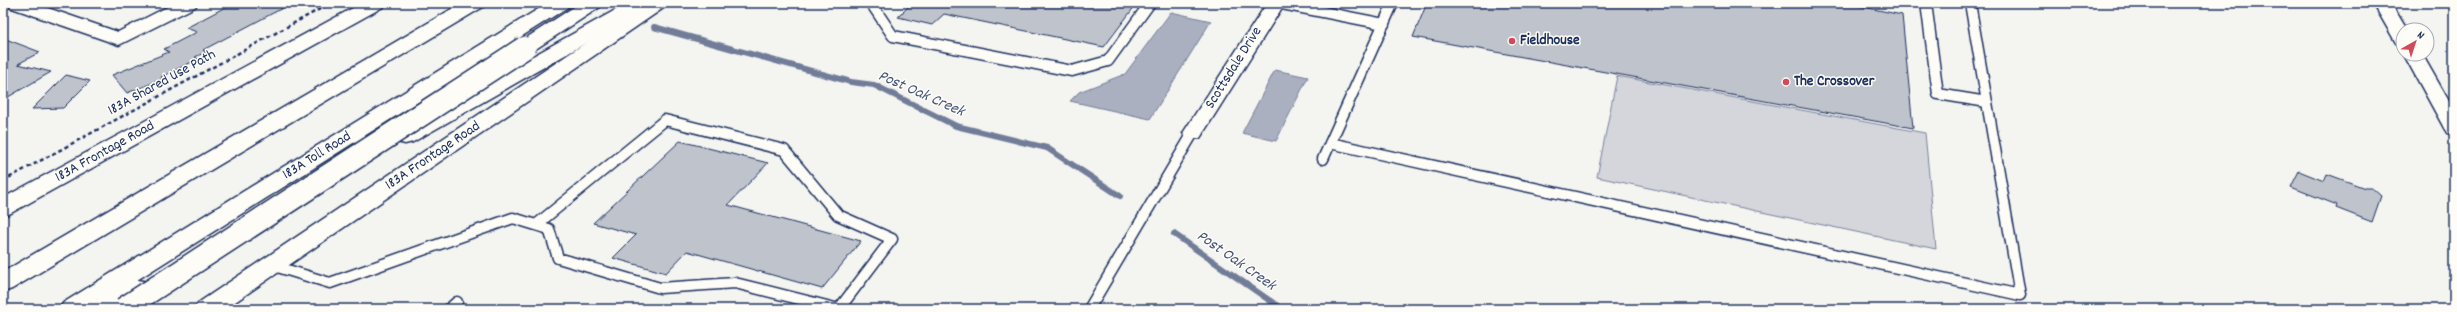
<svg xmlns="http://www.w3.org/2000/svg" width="2457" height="312" viewBox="0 0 2457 312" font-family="Dekko,sans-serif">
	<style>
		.green { fill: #d4d6db; stroke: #78829c }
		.water { fill: #aab0bf; stroke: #717c98 }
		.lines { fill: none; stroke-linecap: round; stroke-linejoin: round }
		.stream { stroke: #717c98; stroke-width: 6 }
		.building { fill: #bfc3cc; stroke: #1b2f5e }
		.lane-casing { stroke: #1b2f5e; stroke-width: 13 }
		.street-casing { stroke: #1b2f5e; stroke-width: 3 }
		.secondary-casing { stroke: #1b2f5e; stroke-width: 3 }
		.highway-casing { stroke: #1b2f5e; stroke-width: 3 }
		.path { stroke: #1b2f5e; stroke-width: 2.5; stroke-dasharray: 4 3; stroke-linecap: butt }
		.lane { stroke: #fdfcf7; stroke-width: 10 }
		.street { fill: #fdfcf7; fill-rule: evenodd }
		.secondary { fill: #fdfcf7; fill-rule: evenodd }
		.highway { fill: #fdfcf7; fill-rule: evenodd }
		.highway-bridge-casing { stroke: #1b2f5e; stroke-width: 25; stroke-linecap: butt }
		.highway-bridge { stroke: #fdfcf7; stroke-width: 22 }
		.poi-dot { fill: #d1495b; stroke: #fdfcf7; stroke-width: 1.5 }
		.labels { text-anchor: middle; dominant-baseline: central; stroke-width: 3; stroke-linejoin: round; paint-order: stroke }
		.poi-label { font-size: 15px; font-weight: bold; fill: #1b2f5e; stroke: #fdfcf7; text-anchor: start }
		.street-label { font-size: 15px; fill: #1b2f5e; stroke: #fdfcf7 }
		.water-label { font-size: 16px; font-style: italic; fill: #46567b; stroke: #fdfcf7 }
	</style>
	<rect width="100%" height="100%" fill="#f4f4f1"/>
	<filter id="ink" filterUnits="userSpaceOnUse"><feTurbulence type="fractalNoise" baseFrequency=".025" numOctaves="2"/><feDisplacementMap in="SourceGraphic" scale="8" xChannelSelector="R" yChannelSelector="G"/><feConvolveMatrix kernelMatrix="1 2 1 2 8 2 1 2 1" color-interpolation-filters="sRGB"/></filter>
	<g filter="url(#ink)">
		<path class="green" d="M1617 76 1925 133 1936 249 1597 177Z"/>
		<path class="water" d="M1171 12 1211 21 1150 119 1070 101 1079 92 1125 74Z
			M1275 70 1308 77 1276 141 1242 133Z"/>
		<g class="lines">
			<path class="stream" d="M654 27 851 82 874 85 956 126 1047 148 1120 196
				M1174 234 1282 309"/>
		</g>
		<path class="building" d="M233 3H292L203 50 206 52 195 57 198 59 161 77 163 79 127 93 112 75 169 52 164 49 197 32 186 28Z
			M912 3H1122L1135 6 1104 47 944 14 932 25 898 17Z
			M1427 3H1844L1902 15 1913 128 1413 37Z
			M3 38 40 52 18 64 51 72 3 100Z
			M66 75 90 81 63 108 32 109Z
			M680 141 768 163 728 205 861 241 822 289 687 251 666 273 613 258 636 235 593 223Z
			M2299 171 2324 181 2327 174 2365 188H2372L2381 196 2372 222 2336 208 2337 205 2291 187Z"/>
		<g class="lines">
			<defs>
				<path id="lane" d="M871 3 893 36 1072 71 1108 61 1150 3
					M1277 3 1384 24
					M1926 3 1938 94 1987 102
					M1330 143 2020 295 1970 3
					M1323 159 1393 3
					M536 225 665 120 784 150 838 215 892 239 839 309
					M271 265 330 283 513 218 549 229 558 258 660 288 735 283 839 309
					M449 309 457 302
					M1089 309 1193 133"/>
				<path id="street" d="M6 3H33L118 32 175 3H198L195 7 119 45 9 7Z
					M1267 3H1285L1200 138 1193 139 1186 138 1183 133Z
					M2373 3H2391L2407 30H2403V45L2396 43Z
					M2403 53 2422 54 2454 110V134L2447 133 2444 128Z"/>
				<path id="secondary" d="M362 3H385L383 7 11 213 3 216V198Z
					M645 3H667L665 7 225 309H194L198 303Z"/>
				<path id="highway" d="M462 3H485L483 7 12 289 3 292V272Z
					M548 3H570L568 7 137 280 149 282 152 288C135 312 88 309 59 309L63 303Z
					M580 3H602L600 7 531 52 524 54 517 52 514 48 517 44Z
					M628 3H651L649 7 413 142 405 144 397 142 394 137 397 132Z"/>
			</defs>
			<use href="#lane" class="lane-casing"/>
			<use href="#street" class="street-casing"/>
			<use href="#secondary" class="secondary-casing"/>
			<use href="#highway" class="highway-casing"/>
			<path class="path" d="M3 181 331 3"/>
			<use href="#lane" class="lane"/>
			<use href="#street" class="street"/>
			<use href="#secondary" class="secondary"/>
			<use href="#highway" class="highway"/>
			<defs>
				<path id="highway-bridge" d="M123 309 524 48"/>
			</defs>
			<use href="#highway-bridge" class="highway-bridge-casing"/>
			<use href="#highway-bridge" class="highway-bridge"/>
		</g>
	</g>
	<g class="poi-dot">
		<circle cx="1512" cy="41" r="4"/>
		<circle cx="1786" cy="82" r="4"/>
	</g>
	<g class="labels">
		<g class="poi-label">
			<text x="1520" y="41">Fieldhouse</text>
			<text x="1794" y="82">The Crossover</text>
		</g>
		<g class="street-label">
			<text transform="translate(1234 68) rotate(-58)">Scottsdale Drive</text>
			<text transform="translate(162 83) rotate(-29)">183A Shared Use Path</text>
			<text transform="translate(105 152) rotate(-29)">183A Frontage Road</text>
			<text transform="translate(317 156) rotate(-32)">183A Toll Road</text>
			<text transform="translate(433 156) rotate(-34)">183A Frontage Road</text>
		</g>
		<g class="water-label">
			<text transform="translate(921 94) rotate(24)">Post Oak Creek</text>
			<text transform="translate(1236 261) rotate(35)">Post Oak Creek</text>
		</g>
	</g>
	<rect width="2457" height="312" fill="none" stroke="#fdfcf7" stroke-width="16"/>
	<rect x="8" y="8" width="2441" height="296" fill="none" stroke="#1b2f5e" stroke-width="1.5" filter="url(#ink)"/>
	<g transform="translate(2415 42) rotate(39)"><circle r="19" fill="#fdfcf7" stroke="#a3aaba"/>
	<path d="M0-3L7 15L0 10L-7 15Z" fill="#d1495b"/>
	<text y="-6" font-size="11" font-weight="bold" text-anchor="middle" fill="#1b2f5e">N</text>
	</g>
</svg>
